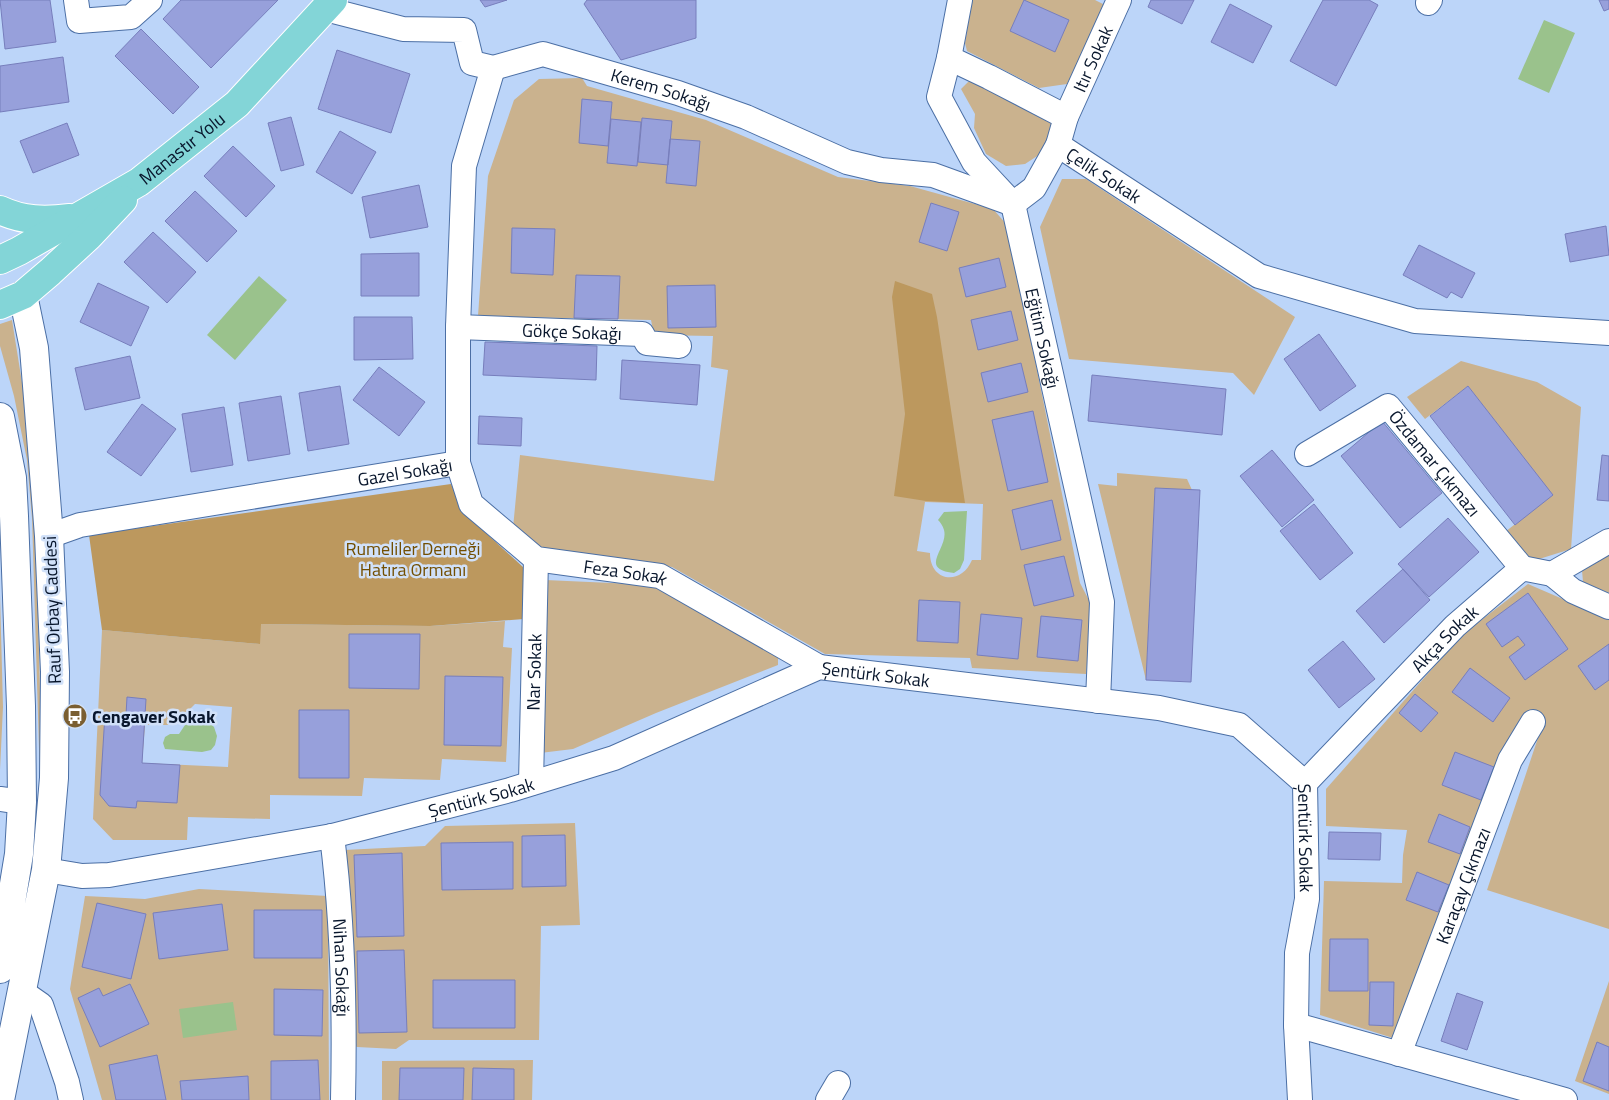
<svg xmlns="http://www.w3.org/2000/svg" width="1609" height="1100" viewBox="0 0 1609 1100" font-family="'Titillium Web',sans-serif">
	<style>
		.green { fill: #cab28e; fill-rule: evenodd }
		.forest { fill: #bc985e }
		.water { fill: #9ac28c }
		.building { fill: #97a0db; stroke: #777ebc }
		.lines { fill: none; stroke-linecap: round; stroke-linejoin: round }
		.minor-casing { stroke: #4b6fa5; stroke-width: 26 }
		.tertiary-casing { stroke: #4b6fa5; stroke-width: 30 }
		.primary-casing { stroke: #fff; stroke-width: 30 }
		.minor { stroke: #fff; stroke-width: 24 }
		.tertiary { stroke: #fff; stroke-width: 28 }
		.primary { stroke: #83d5d7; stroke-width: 28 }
		.labels { text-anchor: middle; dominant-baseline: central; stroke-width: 5; stroke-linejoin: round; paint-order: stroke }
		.street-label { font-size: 18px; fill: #08162c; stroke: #d1e1f9 }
		.park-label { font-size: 18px; fill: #724e01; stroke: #d1e1f9 }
		.poi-label { font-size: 18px; font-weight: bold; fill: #08162c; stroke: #d1e1f9; text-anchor: start }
	</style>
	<rect width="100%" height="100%" fill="#bcd5f9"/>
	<path class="green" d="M972 0H1095L1105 5 1067 84 1039 88 967 51 965 43Z
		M973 77 983 81 1020 107 1053 123 1051 147 1025 164 1006 166 986 154 974 128 975 114 961 89Z
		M582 78 587 86 706 120 838 177 910 186 993 209 1008 226 1080 583 1092 606 1086 674 972 668 970 658 825 654 672 567 540 547 513 528 520 455 714 481 728 370 711 367 713 336 654 335 651 320 478 316 488 176 514 100 539 79ZM925 502 983 504 981 560H972C961 586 930 582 930 553L917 551Z
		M1062 179H1086L1295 317 1254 395 1233 373 1069 359 1040 227Z
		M12 320 27 414 36 518 42 781H40L32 518 27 460 14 396 0 346V324Z
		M1461 361 1537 382 1581 407 1571 549 1536 560 1520 552 1505 532 1552 495 1468 386 1425 419 1407 397Z
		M1117 473 1187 479 1192 490 1155 488 1146 680 1098 484 1117 486Z
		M1609 553V593L1583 582 1582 570Z
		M545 580 656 585 778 656V665L656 713 573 749 540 753Z
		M1528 584 1609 619V929L1487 890 1543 723 1532 712 1393 1038 1320 1015 1324 881 1402 883 1403 855 1407 830 1326 826V789L1462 635Z
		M0 595 3 707 0 770Z
		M505 621 503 647 512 648 506 762 442 759 440 780 364 778 362 796 270 795V819L188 817 187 840H113L93 819 102 630 259 644 260 624 430 626ZM195 704 232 707 228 767 142 763 145 725H174Z
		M575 823 580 925 541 926 539 1040H409L396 1049 357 1047 351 1043 344 850 425 846 445 826Z
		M199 889 328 896 329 1100H102L70 989 85 896 145 899Z
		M1609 981V1094L1575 1081Z
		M533 1060 532 1100H382V1061Z"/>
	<path class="forest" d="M895 281 932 294 937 317 965 503 926 501 894 496 905 414 892 297Z
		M451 484 463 512 524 568V619L430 626 261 624 260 644 102 630 89 535Z"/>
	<path class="water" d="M1544 20 1575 33 1549 93 1518 79Z
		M259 276 287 300 235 360 207 335Z
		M967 511 964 560 960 569 954 573C917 569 949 548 944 530 943 526 940 522 938 520L944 512Z
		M194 717 207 720 214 727 217 736 215 745 211 750 202 752 165 749 163 743 165 737 170 734H179L189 719Z
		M233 1002 237 1030 183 1038 179 1009Z"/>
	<path class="building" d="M0 0H50L56 42 5 49Z
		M181 0H278L211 68 163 19Z
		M480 0H507L485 7Z
		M587 0H696V38L621 60 584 4Z
		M1024 0 1069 20 1055 52 1010 31Z
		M1151 0H1194L1182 24 1148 7Z
		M1323 0H1369L1378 5 1336 86 1290 61Z
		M1599 0H1609V9L1604 11Z
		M1230 4 1272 26 1253 63 1211 42Z
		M141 29 199 87 173 114 115 56Z
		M337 50 410 74 391 133 318 109Z
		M63 57 69 102 0 112V66Z
		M582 99 612 102 608 146 579 143Z
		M291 117 304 165 281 171 268 123Z
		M642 118 672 121 668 165 638 162Z
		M611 119 641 122 637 166 607 163Z
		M67 123 79 155 33 173 20 141Z
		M340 131 376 152 352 194 316 172Z
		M670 139 700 141 696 186 666 183Z
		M233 146 275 186 246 217 204 176Z
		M419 185 428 227 370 238 362 197Z
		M195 191 237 231 207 262 165 221Z
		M931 203 959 212 947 251 919 242Z
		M1606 226 1609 255 1570 262 1565 234Z
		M512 228 555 229 553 275 511 273Z
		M153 232 196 272 167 303 124 262Z
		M1419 245 1475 273 1462 298 1451 292 1447 298 1403 275Z
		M419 253V296H361V254Z
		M999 258 1006 287 966 297 959 268Z
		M576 275 620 276 618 319 574 318Z
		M98 283 149 307 131 346 80 322Z
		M715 285 716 327 668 328 667 286Z
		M1011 311 1018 340 978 350 971 320Z
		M354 317H412L413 359 354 360Z
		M1319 334 1356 386 1320 411 1284 359Z
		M485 342 597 346 596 380 483 375Z
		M130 356 140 398 85 410 75 368Z
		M622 360 700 365 697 405 620 399Z
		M1021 363 1028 392 988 402 981 373Z
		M379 367 425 402 399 436 353 400Z
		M1092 375 1226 389 1222 435 1088 421Z
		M340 386 349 444 308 451 299 393Z
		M1468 386 1553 495 1515 525 1430 416Z
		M281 396 290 454 248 461 239 403Z
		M142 404 176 429 141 476 107 452Z
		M224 407 233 465 191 472 182 414Z
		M1033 411 1048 482 1008 491 992 420Z
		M479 416 522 418 521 446 478 444Z
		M1382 421 1442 493 1400 528 1341 456Z
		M1272 450 1314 500 1282 527 1240 476Z
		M1602 455 1609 456V501L1597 500Z
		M1155 488 1200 490 1191 682 1146 680Z
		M1052 500 1061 540 1021 550 1012 510Z
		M1314 504 1353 553 1320 580 1280 531Z
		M1448 518 1479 552 1429 597 1398 564Z
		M1064 556 1074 596 1034 606 1024 565Z
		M1403 569 1430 600 1384 643 1356 611Z
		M1528 593 1568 649 1525 680 1509 657 1525 645 1518 636 1502 647 1486 624Z
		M919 600 960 602 958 643 917 641Z
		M981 614 1022 618 1018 659 977 655Z
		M1041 616 1082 620 1078 661 1037 657Z
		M349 634H420L419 689 349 688Z
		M1343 641 1375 679 1339 708 1308 670Z
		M1609 644V680L1595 690 1578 666Z
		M1470 668 1510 698 1493 722 1452 692Z
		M445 676 503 677 501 746 444 745Z
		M1415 694 1438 713 1421 732 1399 713Z
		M127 697 146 699 142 763 180 765 177 803 137 801 136 808 109 806 100 795 105 714 126 715Z
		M299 710H349V778H299Z
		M1455 752 1494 767 1481 800 1442 785Z
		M1439 814 1470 827 1460 854 1428 842Z
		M1329 832 1381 833 1380 860 1328 859Z
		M565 835 566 886 522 887V836Z
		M513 842V889L442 890 441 843Z
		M402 853 404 936 357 937 354 855Z
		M1417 872 1449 885 1438 912 1406 900Z
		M97 903 146 914 131 979 82 967Z
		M222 904 228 950 159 959 153 913Z
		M254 910H322V958H254Z
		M1330 939H1368V991H1329Z
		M404 950 407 1032 359 1033 357 951Z
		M433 980H515V1028H433Z
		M1370 982H1394L1393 1026 1369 1025Z
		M130 984 149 1024 100 1047 78 998 99 988 103 996Z
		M274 989 323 990 322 1036 274 1035Z
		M1457 993 1483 1002 1467 1050 1441 1041Z
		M1597 1042 1609 1047V1091L1583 1081Z
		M157 1055 166 1100H116L109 1065Z
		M318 1060 320 1100H271V1061Z
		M400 1068H464L463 1100H399Z
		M473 1068 514 1069V1100H472Z
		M248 1076 249 1100H182L180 1081Z"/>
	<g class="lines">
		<defs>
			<g id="minor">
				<path d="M76 0 79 21 131 17 150 0"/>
				<path id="s1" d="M960 0 949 58 939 97 974 162 1013 204 1102 602 1098 701"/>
				<path d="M1428 3 1430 0"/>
				<path id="s2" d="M325 9 403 29 464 30 472 63 493 68 543 54 678 93 746 117 847 162 881 170 933 175 1013 204 1034 188 1058 145"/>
				<path id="s3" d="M949 58 989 77 1066 117 1058 145 1259 276 1415 321 1609 333"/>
				<path id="s4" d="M493 68 464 166 458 327V463L471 504 536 559 660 576 819 667"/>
				<path id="s5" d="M1066 117 1119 0"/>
				<path id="s6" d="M458 327 642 334 647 343 679 346"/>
				<path id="s7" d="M1307 454 1388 406 1522 568"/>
				<path id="s8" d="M49 536 80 525 458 463"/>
				<path d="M1552 574 1573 591 1609 607"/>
				<path id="s9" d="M531 783 536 559"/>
				<path id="s10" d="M1305 783 1455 626 1522 568 1552 574 1609 541"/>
				<path d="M0 799 22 802"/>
				<path id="s11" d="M332 836C343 923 345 1012 343 1100"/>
				<path id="s12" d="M46 870 82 876 109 875 332 836 510 790 614 758 819 667 1159 708 1239 725 1305 783 1307 899 1297 953 1296 1025 1300 1100"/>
				<path d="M21 991 41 1005 67 1082 71 1100"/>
				<path d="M1296 1025 1565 1100"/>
				<path id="s13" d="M1399 1054 1510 760 1533 722"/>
				<path d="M828 1100 838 1083"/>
			</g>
			<path id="tertiary" d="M0 417 12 478 14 516 21 706 22 802 19 854 0 969
				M0 1100 46 870 54 778 55 672 49 536 34 348 23 295"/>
			<g id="primary">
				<path d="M0 210C23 221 45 221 70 218"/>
				<path id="s14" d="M0 260 19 251 139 182 237 104 333 0"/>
				<path d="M0 305 23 295 50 272 89 236 123 200"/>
			</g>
		</defs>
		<use href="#minor" class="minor-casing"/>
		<use href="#tertiary" class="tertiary-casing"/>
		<use href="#primary" class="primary-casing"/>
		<use href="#minor" class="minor"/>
		<use href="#tertiary" class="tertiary"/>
		<use href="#primary" class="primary"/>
	</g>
	<defs>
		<symbol id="bus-disc" viewBox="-11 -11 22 22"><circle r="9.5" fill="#7a5e31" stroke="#d1e1f9"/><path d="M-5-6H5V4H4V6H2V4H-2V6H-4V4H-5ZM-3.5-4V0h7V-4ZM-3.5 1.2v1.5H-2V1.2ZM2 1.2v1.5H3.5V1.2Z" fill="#fff"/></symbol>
	</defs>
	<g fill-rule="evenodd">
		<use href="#bus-disc" x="61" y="702" width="28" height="28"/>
	</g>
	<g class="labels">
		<g class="street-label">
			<text stroke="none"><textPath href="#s5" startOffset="64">Itır Sokak</textPath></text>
			<text stroke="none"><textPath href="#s2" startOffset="372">Kerem Sokağı</textPath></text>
			<text stroke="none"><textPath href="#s14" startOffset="214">Manastır Yolu</textPath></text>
			<text stroke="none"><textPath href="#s3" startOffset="215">Çelik Sokak</textPath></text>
			<text stroke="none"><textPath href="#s6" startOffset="114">Gökçe Sokağı</textPath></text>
			<text stroke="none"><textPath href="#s1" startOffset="368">Eğitim Sokağı</textPath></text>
			<text stroke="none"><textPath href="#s7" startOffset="168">Özdamar Çıkmazı</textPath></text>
			<text stroke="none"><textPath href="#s8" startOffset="362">Gazel Sokağı</textPath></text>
			<text stroke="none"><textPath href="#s4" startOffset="618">Feza Sokak</textPath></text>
			<text transform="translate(52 610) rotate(-92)">Rauf Orbay Caddesi</text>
			<text stroke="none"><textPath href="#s10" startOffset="201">Akça Sokak</textPath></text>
			<text stroke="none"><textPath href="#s9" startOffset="111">Nar Sokak</textPath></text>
			<text stroke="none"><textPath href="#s12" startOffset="864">Şentürk Sokak</textPath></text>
			<text stroke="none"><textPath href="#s12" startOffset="444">Şentürk Sokak</textPath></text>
			<text stroke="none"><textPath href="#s12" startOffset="1374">Şentürk Sokak</textPath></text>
			<text stroke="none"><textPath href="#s13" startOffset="180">Karaçay Çıkmazı</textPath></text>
			<text stroke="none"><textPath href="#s11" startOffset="132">Nihan Sokağı</textPath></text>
		</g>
		<g class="park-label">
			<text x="413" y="548">Rumeliler Derneği<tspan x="413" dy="21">Hatıra Ormanı</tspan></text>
		</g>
		<g class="poi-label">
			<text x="92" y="716">Cengaver Sokak</text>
		</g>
	</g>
</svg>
